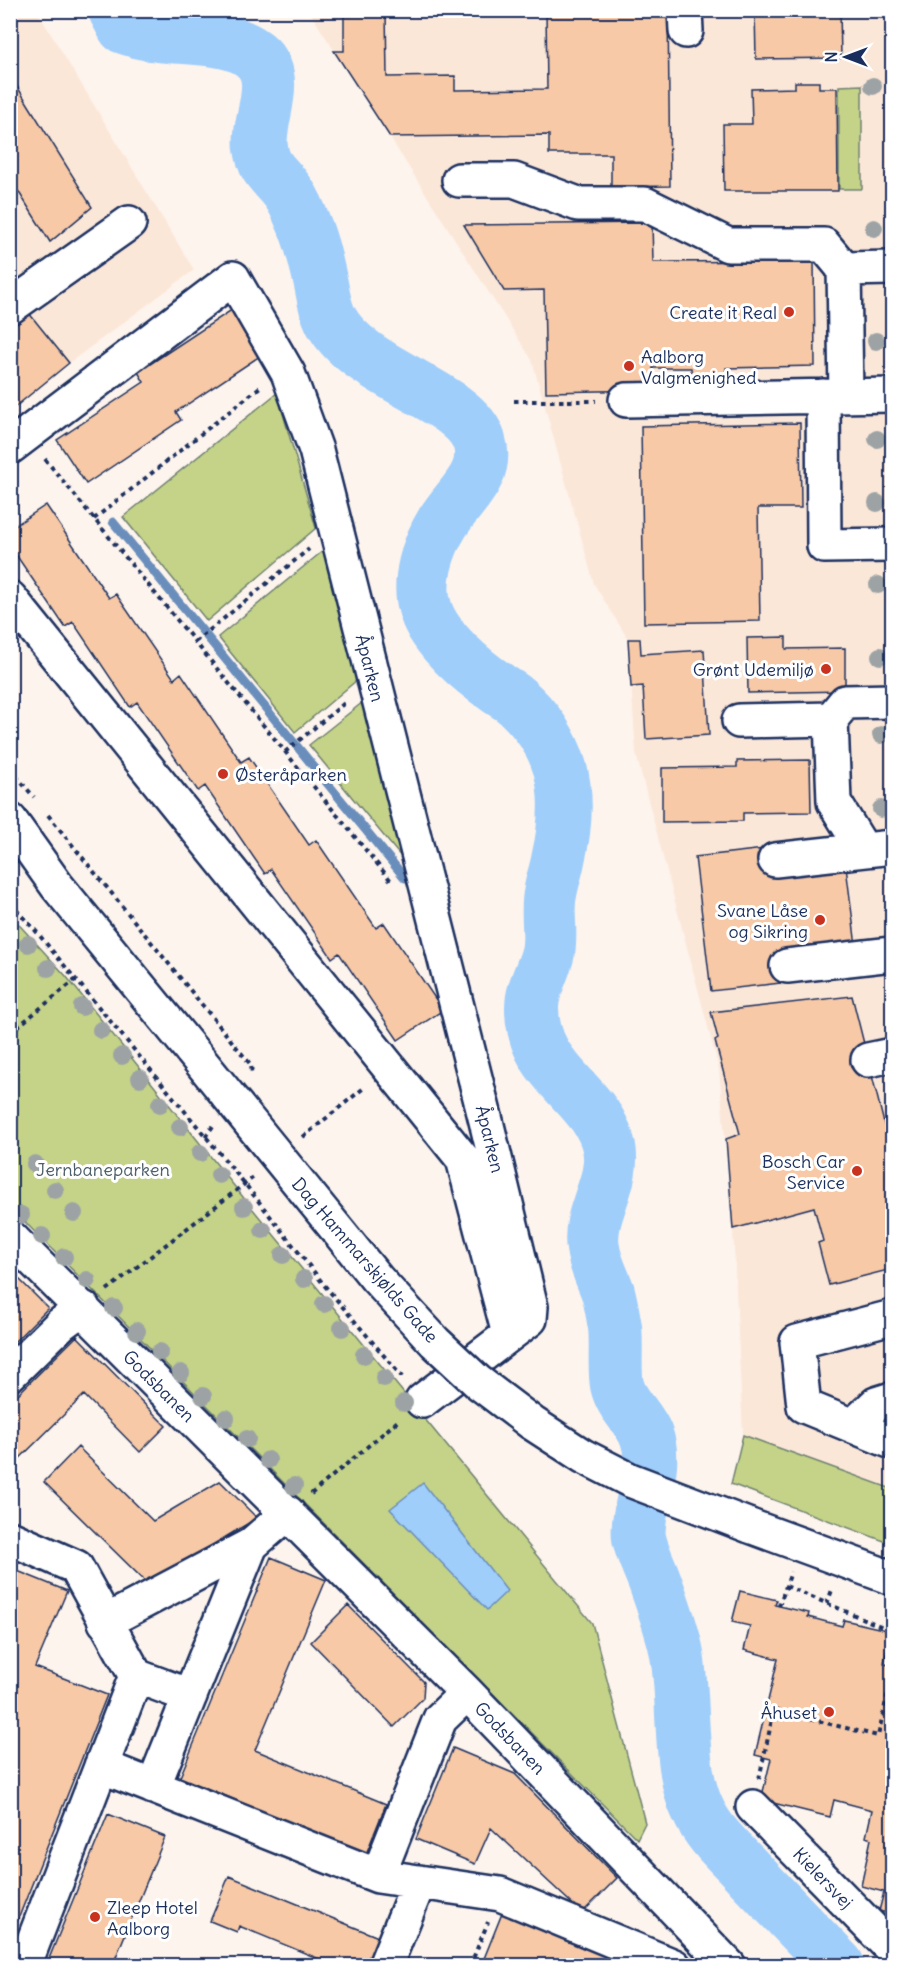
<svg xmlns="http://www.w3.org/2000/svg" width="903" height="1976" viewBox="0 0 903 1976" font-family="Delius,sans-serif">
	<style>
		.built { fill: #fbe7d8 }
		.green { fill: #c4d387; stroke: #708172; stroke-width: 1.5 }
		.water { fill: #9fcefb; stroke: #6a8ebc; stroke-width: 1.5 }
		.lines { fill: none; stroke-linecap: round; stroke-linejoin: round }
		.stream { stroke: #6a8ebc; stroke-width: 9 }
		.river { stroke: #9fcefb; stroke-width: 54 }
		.building { fill: #f7c9a6; stroke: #1b2f5e; stroke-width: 1.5 }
		.minor-casing { stroke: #1b2f5e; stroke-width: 38 }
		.path { stroke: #1b2f5e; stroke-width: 4; stroke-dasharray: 4.5 4.5; stroke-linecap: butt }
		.minor { stroke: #fff; stroke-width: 33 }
		.minor-bridge-casing { stroke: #1b2f5e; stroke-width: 38; stroke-linecap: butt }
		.minor-bridge { stroke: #fff; stroke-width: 33 }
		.tree { fill: #9da3a5 }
		.poi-dot { fill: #c8321e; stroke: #fff; stroke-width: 2 }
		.labels { text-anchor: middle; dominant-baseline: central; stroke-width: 6; stroke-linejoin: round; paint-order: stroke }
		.poi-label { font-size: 18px; fill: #1b2f5e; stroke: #fff; text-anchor: end }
		.street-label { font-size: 18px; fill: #1b2f5e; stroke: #fff }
		.park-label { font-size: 18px; fill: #4e606a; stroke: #fff }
	</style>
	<rect width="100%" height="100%" fill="#fdf4ed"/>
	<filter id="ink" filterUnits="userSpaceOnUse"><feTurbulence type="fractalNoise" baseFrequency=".0167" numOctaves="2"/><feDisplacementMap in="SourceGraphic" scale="12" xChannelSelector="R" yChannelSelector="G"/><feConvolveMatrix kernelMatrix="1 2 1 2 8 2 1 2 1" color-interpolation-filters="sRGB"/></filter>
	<g filter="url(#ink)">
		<path class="built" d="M11 11H37L194 270 69 363 11 411Z
			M309 11H892V1489L743 1435 733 1229 719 1069 636 754 628 639 594 584 532 360Z"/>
		<path class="green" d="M862 85V189H839V86Z
			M277 393 316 528 207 621 123 517Z
			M324 550 357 680 295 732 218 637Z
			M363 702 402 858 309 745Z
			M11 916 66 976 247 1202 592 1623 645 1823 637 1839 11 1208Z
			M743 1435 892 1489V1544L731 1484Z"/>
		<path class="water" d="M423 1483 507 1591 487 1610 390 1509Z"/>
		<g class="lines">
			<path class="stream" d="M113 522 405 878"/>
			<path class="river" d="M115 10 124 27C131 29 138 32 146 33 178 40 234 33 258 58 281 82 257 120 261 148 264 169 272 172 284 187 291 195 297 207 301 217 311 238 316 262 321 284 323 295 325 308 330 318 355 373 465 394 479 441 490 475 459 496 443 522 428 546 416 582 426 611 435 639 472 671 496 687 502 692 509 695 515 700 535 717 553 743 560 768 568 797 565 830 558 860 556 871 552 882 550 894 546 913 552 933 548 952 544 971 532 988 532 1007 531 1075 597 1092 609 1147 616 1183 587 1213 593 1248 595 1264 603 1278 608 1292 611 1303 613 1315 615 1327 617 1344 614 1370 617 1385 621 1404 639 1418 646 1435 660 1468 635 1508 639 1538 642 1553 650 1568 655 1582 663 1604 671 1626 676 1649 686 1698 677 1767 698 1810 709 1835 731 1853 749 1873 779 1904 808 1935 838 1966"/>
		</g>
		<path class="building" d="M344 10H386L387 77 455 76V90L547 89 546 10H668L670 186 611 187V154H549V135L390 137 334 51H344Z
			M755 10H840L841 58 756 59Z
			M10 75 92 207 50 242 10 178Z
			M795 82H819V88H837L838 191H724L723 124H752L751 89 795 88Z
			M652 223 653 262 814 261 815 366 726 368V377L692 378 691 368H653V390L546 392 544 290 504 291 464 225Z
			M24 307 69 363 15 407 10 401V318Z
			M236 307 266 352 176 412 181 420 86 484 57 440 144 382 138 372Z
			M800 423 801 508H758L760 621 644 623 641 426Z
			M46 505 109 598 116 594 174 679 181 673 241 762 249 757 309 845 316 840 376 928 384 923 443 1010 398 1040 339 953 332 958 271 869 265 874 205 786 198 791 137 702 130 707 73 622 65 627 10 546V529Z
			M786 637V649L845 648V691L748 693 747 638Z
			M628 639H640L641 654 704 650 709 735 646 739 643 686 631 687Z
			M810 760 811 812 743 813V821L662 822V768L737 767V761Z
			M773 848 846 867 856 946 789 982 711 991 695 857Z
			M852 996 892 1155V1269L829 1285 818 1243 823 1241 814 1207 733 1229 726 1139 740 1134 715 1041 718 1039 711 1012Z
			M10 1270 48 1308 10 1346Z
			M77 1336 166 1426 140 1452 84 1395 16 1462 10 1457V1402Z
			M78 1447 153 1521 220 1481 257 1518 148 1584 44 1482Z
			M271 1557 326 1580 255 1750 386 1804 366 1854 180 1777Z
			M10 1568 67 1591 35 1667 107 1695 15 1927 10 1925Z
			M740 1591 777 1600 775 1605 809 1613 808 1617 842 1626 844 1620 891 1631 884 1663 892 1667V1914L879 1911 884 1892 861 1886 871 1839 866 1837 872 1810 834 1800 830 1817 761 1800 771 1759 755 1755 778 1659 744 1650 750 1626 732 1622Z
			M348 1605 424 1682 423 1698 394 1727 311 1642Z
			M453 1748 515 1774 617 1878 582 1913 491 1828 475 1864 416 1839Z
			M108 1814 165 1837 116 1957 135 1966H46Z
			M229 1876 383 1939 372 1966H328L329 1963 239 1926 237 1932 210 1921Z
			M503 1911 632 1966H481Z"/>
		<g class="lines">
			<defs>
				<path id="minor" d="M685 10 686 31
					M459 180H514L578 204H645L728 245H824L844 269 892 268
					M844 269 846 396
					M10 307 129 223
					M823 396 824 546 892 545
					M626 400 892 395
					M10 447 233 278 288 373 316 450 486 1121 531 1307 530 1319 422 1401
					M10 598 463 1159 509 1334
					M831 719 834 802 863 849
					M739 721 831 719 845 702 892 701
					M10 820 57 886 192 1051
					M775 860 892 847
					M787 966 892 954
					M868 1060 892 1055
					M10 1237 467 1693 729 1966
					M892 1317 797 1342 804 1406 892 1442
					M10 1374 61 1324 83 1308
					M853 1426 876 1404 892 1399
					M750 1526 892 1578
					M10 1538 76 1567 136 1676 190 1696
					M105 1622 251 1545 288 1513
					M101 1766 378 1876 500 1894 674 1966
					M153 1787 251 1545
					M753 1807 892 1949
					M378 1876 440 1719 467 1693
					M24 1966 136 1676
					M385 1966 419 1882"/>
			</defs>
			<use href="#minor" class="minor-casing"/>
			<path class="path" d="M514 401H596
				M45 459 392 882
				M94 519 260 387
				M195 642 309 549
				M285 752 347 701
				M10 769 34 797
				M48 815 251 1065 252 1074
				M10 903 35 930 245 1184 325 1286 402 1377
				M10 1033 75 980
				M205 1137 213 1126
				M303 1137 365 1087
				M107 1290 255 1176
				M311 1494 399 1420
				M786 1586 892 1631
				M827 1604 832 1590
				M779 1606 791 1572
				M759 1779 774 1710 878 1736 892 1675
				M470 1966 488 1922"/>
			<use href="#minor" class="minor"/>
			<defs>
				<path id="minor-bridge" d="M192 1051 377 1279 435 1342 478 1382 532 1423 583 1456 630 1480 750 1526"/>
			</defs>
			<use href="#minor-bridge" class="minor-bridge-casing"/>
			<use href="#minor-bridge" class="minor-bridge"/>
		</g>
		<g class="tree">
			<circle cx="873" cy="86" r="9"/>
			<circle cx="874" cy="228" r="9"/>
			<circle cx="876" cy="341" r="9"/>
			<circle cx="877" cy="439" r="9"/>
			<circle cx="877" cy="503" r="9"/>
			<circle cx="878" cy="585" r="9"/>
			<circle cx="880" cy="656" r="9"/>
			<circle cx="881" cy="735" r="9"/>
			<circle cx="881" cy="809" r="9"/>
			<circle cx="28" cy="944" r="9"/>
			<circle cx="48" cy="968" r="9"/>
			<circle cx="82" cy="1007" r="9"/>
			<circle cx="101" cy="1030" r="9"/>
			<circle cx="122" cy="1056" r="9"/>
			<circle cx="140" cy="1078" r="9"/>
			<circle cx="160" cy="1104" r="9"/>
			<circle cx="180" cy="1127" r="9"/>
			<circle cx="200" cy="1153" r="9"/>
			<circle cx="35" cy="1164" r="9"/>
			<circle cx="219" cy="1175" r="9"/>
			<circle cx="55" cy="1190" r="9"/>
			<circle cx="244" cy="1207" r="9"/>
			<circle cx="74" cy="1213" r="9"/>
			<circle cx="21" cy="1215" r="9"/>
			<circle cx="263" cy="1230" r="9"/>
			<circle cx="42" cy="1236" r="9"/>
			<circle cx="283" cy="1255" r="9"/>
			<circle cx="64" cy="1257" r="9"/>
			<circle cx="304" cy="1279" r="9"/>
			<circle cx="87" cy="1280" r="9"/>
			<circle cx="324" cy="1304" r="9"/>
			<circle cx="114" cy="1308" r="9"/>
			<circle cx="342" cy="1328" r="9"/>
			<circle cx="137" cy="1331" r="9"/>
			<circle cx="160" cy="1352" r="9"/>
			<circle cx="364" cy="1355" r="9"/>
			<circle cx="181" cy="1373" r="9"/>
			<circle cx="384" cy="1378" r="9"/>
			<circle cx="203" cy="1396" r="9"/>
			<circle cx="404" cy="1403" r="9"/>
			<circle cx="226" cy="1418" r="9"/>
			<circle cx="247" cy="1439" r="9"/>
			<circle cx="268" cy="1460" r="9"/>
			<circle cx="294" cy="1486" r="9"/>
		</g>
	</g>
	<g class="poi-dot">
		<circle cx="789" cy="312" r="6"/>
		<circle cx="629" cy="366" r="6"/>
		<circle cx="826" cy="669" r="6"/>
		<circle cx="223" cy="774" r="6"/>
		<circle cx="820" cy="920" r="6"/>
		<circle cx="857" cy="1171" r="6"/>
		<circle cx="829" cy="1712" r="6"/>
		<circle cx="95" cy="1917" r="6"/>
	</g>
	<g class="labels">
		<g class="poi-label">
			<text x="777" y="312">Create it Real</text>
			<text x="641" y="356" text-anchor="start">Aalborg<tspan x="641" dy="21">Valgmenighed</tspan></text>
			<text x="814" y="669">Grønt Udemiljø</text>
			<text x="235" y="774" text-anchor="start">Østeråparken</text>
			<text x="808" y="910">Svane Låse<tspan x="808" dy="21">og Sikring</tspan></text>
			<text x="845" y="1161">Bosch Car<tspan x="845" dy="21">Service</tspan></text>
			<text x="817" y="1712">Åhuset</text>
			<text x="107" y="1907" text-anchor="start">Zleep Hotel<tspan x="107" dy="21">Aalborg</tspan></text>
		</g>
		<g class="street-label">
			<text transform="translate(370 668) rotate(76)">Åparken</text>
			<text transform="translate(490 1139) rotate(76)">Åparken</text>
			<text transform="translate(365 1260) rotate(49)">Dag Hammarskjølds Gade</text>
			<text transform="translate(159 1386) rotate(45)">Godsbanen</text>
			<text transform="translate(510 1738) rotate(46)">Godsbanen</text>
			<text transform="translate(823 1878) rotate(46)">Kielersvej</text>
		</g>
		<g class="park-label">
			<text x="103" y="1169">Jernbaneparken</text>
		</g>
	</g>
	<rect width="903" height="1976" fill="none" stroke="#fff" stroke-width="36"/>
	<rect x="18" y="18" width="867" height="1940" fill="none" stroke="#1b2f5e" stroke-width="2" filter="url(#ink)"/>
	<g transform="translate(846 57) rotate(270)" stroke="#ffffff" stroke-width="4.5" paint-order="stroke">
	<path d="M0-4.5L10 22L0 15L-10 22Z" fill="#1b2f5e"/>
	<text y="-9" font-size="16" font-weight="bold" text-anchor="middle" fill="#1b2f5e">N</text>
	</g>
</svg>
